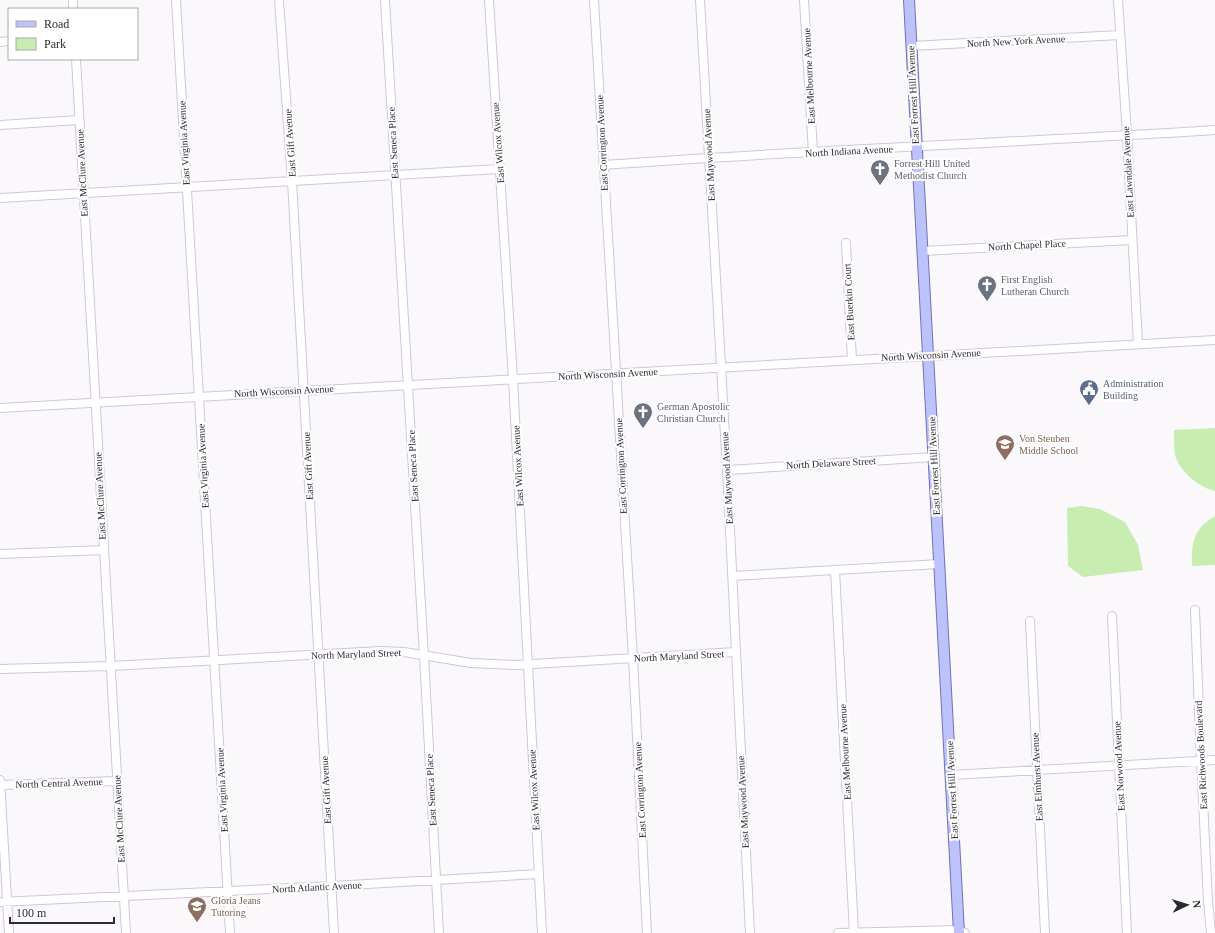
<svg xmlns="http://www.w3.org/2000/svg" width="1215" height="933" viewBox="0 0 1215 933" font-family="Georgia,serif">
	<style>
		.green { fill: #c7edb1 }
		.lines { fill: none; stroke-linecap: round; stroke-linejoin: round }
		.minor-casing { stroke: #d1c5d9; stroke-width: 10 }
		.major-casing { stroke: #6f72b3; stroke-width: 12 }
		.minor { stroke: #fff; stroke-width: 8 }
		.major { stroke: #bec2fc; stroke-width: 10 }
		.labels { text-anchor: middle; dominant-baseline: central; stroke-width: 4; stroke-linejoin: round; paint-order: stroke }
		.street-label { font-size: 10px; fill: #2d2930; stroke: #fff }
		.worship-label { font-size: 10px; fill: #5b616d; stroke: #fff; text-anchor: start }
		.service-label { font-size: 10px; fill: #4e5e75; stroke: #fff; text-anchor: start }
		.education-label { font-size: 10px; fill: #785e54; stroke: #fff; text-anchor: start }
	</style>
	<rect width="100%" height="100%" fill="#fbf8fc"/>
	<path class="green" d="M1215 428V491C1200 488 1179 471 1175 455 1174 447 1174 438 1174 430Z
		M1082 506 1100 509 1125 522 1138 545 1143 570 1083 577 1068 566 1067 508Z
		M1215 516V565L1192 566C1191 543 1194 528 1215 516Z"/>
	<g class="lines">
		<defs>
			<path id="minor" d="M73 0V9
				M176 0 230 933
				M279 0 292 181 334 933
				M385 0 424 656 439 933
				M489 0 513 379 542 933
				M594 0 633 658 647 933
				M700 0 727 470 750 933
				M804 0 813 152
				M1118 0 1127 135 1138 344
				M0 42 9 41
				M911 46 1120 35
				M76 59 126 933
				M0 125 79 120
				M603 165C807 150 1011 143 1215 130
				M0 198 499 169
				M846 243 852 360
				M923 251 1132 240
				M0 408 1215 340
				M727 470 934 457
				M0 554 104 550
				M835 570 854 933
				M733 576 939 564
				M1195 610 1201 761 1208 901 1211 933
				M1112 616 1127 933
				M1030 621 1045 933
				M0 669 111 666 381 651 404 652 471 663 516 665 736 652
				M951 775 1215 760
				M0 780 9 933
				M0 785 117 781
				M0 902 332 886 539 874
				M838 933 959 930 965 933"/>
			<path id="major" d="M909 0 959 933"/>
		</defs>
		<use href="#minor" class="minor-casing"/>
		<use href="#major" class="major-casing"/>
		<use href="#minor" class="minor"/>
		<use href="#major" class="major"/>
	</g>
	<defs>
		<symbol id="church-pin" viewBox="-11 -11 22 30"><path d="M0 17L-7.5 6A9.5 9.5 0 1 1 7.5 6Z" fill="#6b7280" stroke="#fff"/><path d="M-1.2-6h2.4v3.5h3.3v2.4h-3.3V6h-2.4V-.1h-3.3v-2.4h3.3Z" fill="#fff"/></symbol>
		<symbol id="civic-pin" viewBox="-11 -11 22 30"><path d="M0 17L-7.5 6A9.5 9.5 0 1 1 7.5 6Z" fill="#5c6f8a" stroke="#fff"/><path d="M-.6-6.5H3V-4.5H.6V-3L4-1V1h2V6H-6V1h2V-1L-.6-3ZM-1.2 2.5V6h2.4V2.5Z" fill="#fff"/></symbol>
		<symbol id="school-pin" viewBox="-11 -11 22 30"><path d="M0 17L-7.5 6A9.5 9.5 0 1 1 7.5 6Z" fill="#8d6e63" stroke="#fff"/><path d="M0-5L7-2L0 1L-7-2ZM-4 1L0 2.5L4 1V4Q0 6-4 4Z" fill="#fff"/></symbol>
	</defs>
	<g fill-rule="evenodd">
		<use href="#church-pin" x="869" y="158" width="22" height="30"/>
		<use href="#church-pin" x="976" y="274" width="22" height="30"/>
		<use href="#civic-pin" x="1078" y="378" width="22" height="30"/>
		<use href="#church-pin" x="632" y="401" width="22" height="30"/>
		<use href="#school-pin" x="994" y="433" width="22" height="30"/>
		<use href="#school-pin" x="186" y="895" width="22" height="30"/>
	</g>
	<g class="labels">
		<g class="street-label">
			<text transform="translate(1016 41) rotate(-3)">North New York Avenue</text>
			<text transform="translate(809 76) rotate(-93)">East Melbourne Avenue</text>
			<text transform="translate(913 95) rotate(-93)">East Forrest Hill Avenue</text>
			<text transform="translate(184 143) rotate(-93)">East Virginia Avenue</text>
			<text transform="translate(290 143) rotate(-94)">East Gift Avenue</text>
			<text transform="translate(393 143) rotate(-93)">East Seneca Place</text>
			<text transform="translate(498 143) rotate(-94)">East Wilcox Avenue</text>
			<text transform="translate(602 143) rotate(-93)">East Corrington Avenue</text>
			<text transform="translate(849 151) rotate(-3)">North Indiana Avenue</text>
			<text transform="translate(709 155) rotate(-93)">East Maywood Avenue</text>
			<text transform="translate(1128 172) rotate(-93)">East Lawndale Avenue</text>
			<text transform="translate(82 173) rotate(-93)">East McClure Avenue</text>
			<text transform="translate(1027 245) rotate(-3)">North Chapel Place</text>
			<text transform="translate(849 302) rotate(-93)">East Buerkin Court</text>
			<text transform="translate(931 355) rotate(-3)">North Wisconsin Avenue</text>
			<text transform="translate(608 374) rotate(-3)">North Wisconsin Avenue</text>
			<text transform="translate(284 391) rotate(-3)">North Wisconsin Avenue</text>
			<text transform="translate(831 463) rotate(-3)">North Delaware Street</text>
			<text transform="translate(203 466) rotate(-93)">East Virginia Avenue</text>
			<text transform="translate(308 466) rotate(-93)">East Gift Avenue</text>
			<text transform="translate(413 466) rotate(-93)">East Seneca Place</text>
			<text transform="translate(518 466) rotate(-93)">East Wilcox Avenue</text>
			<text transform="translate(621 466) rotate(-93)">East Corrington Avenue</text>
			<text transform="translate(934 466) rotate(-93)">East Forrest Hill Avenue</text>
			<text transform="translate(727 478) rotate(-93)">East Maywood Avenue</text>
			<text transform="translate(100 496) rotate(-93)">East McClure Avenue</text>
			<text transform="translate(356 654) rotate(-2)">North Maryland Street</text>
			<text transform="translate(679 656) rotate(-3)">North Maryland Street</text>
			<text transform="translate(845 752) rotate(-93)">East Melbourne Avenue</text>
			<text transform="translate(1201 755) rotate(-93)">East Richwoods Boulevard</text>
			<text transform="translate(1119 766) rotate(-93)">East Norwood Avenue</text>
			<text transform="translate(1037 777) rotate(-93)">East Elmhurst Avenue</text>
			<text transform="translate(59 783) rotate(-2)">North Central Avenue</text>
			<text transform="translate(222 790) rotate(-93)">East Virginia Avenue</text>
			<text transform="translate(326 790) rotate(-93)">East Gift Avenue</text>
			<text transform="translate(431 790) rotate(-93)">East Seneca Place</text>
			<text transform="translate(534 790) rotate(-93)">East Wilcox Avenue</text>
			<text transform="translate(640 790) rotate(-93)">East Corrington Avenue</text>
			<text transform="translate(952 790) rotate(-93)">East Forrest Hill Avenue</text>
			<text transform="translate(743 802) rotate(-93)">East Maywood Avenue</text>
			<text transform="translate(119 819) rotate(-93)">East McClure Avenue</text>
			<text transform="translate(317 887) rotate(-3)">North Atlantic Avenue</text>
		</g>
		<g class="worship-label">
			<text x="894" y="163">Forrest Hill United<tspan x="894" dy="12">Methodist Church</tspan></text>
			<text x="1001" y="279">First English<tspan x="1001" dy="12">Lutheran Church</tspan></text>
			<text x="657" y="406">German Apostolic<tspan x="657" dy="12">Christian Church</tspan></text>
		</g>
		<g class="service-label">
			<text x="1103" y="383">Administration<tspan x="1103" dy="12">Building</tspan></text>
		</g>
		<g class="education-label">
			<text x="1019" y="438">Von Steuben<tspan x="1019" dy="12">Middle School</tspan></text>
			<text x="211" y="900">Gloria Jeans<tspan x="211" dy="12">Tutoring</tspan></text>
		</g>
	</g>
	<rect x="8" y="8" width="130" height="52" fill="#ffffff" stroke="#aba9ac"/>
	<rect x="16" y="21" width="20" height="6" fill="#bec2fc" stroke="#aba9ac"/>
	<text x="44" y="28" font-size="12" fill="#2d2930">Road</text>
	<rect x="16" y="38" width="20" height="12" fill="#c7edb1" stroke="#aba9ac"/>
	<text x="44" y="48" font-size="12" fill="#2d2930">Park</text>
	<g transform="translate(1187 905) rotate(86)" stroke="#ffffff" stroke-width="3" paint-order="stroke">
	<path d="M0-3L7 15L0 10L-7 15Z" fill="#2d2930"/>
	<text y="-6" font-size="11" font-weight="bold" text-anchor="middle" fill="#2d2930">N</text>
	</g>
	<path d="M10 917v6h104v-6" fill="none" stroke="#2d2930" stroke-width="2"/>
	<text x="16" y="917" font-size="12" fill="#2d2930" stroke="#ffffff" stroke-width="3" paint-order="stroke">100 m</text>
</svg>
